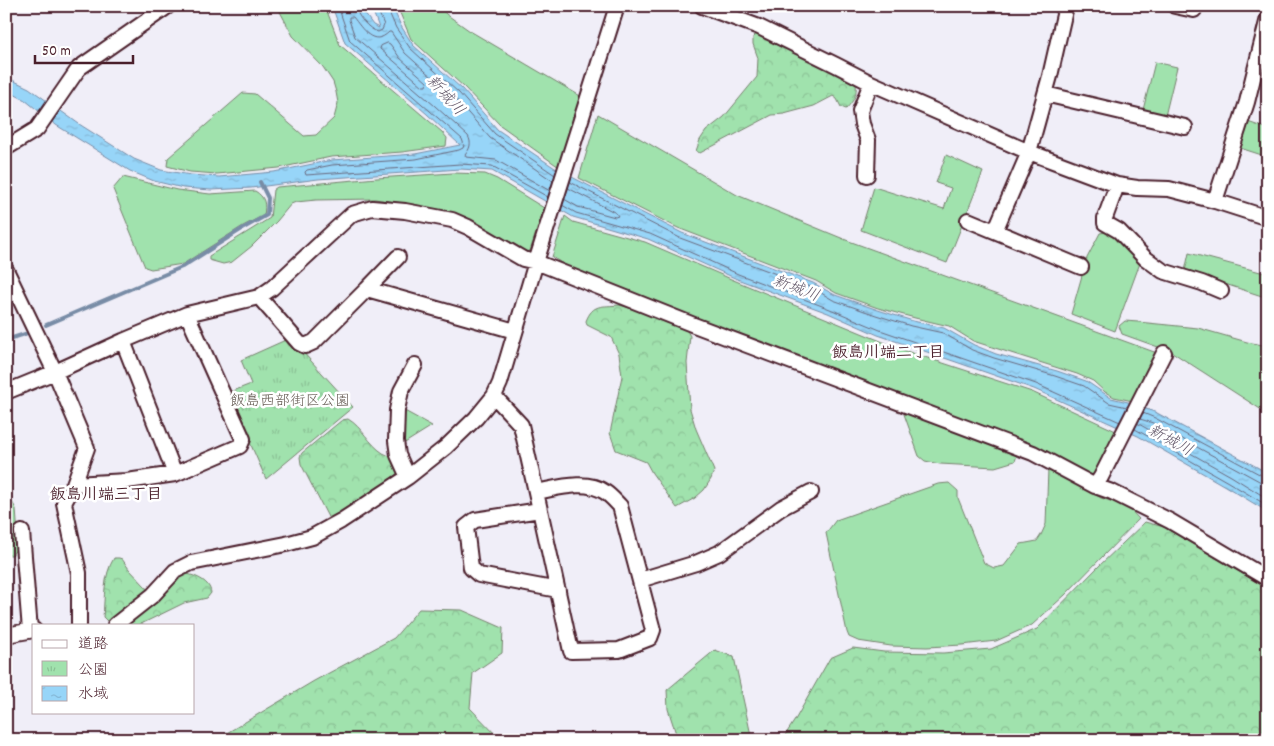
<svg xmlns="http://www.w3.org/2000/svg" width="1274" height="746" viewBox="0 0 1274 746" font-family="Dekko,'Klee One',sans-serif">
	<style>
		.grass { fill: #a0e2ad; stroke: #75806c }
		.forest { fill: url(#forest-crowns); stroke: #75806c }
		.park { fill: url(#park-tufts); stroke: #75806c }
		.water { fill: url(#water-ripples); stroke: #788ca6 }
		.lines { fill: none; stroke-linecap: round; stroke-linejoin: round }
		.shore { stroke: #69687d; stroke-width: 1 }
		.stream { stroke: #788ca6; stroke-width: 4 }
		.minor-casing { stroke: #4a1f2b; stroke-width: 18 }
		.minor { stroke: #fff; stroke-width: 14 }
		.labels { text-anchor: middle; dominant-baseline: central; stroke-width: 5; stroke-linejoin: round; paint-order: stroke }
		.park-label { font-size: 15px; fill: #645a52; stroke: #fff }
		.water-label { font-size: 16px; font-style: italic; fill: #615668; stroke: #fff }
		.neighbourhood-label { font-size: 16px; font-weight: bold; fill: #4a1f2b; stroke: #fff }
	</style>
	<defs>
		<pattern id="forest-crowns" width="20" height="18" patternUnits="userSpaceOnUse" patternTransform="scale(1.25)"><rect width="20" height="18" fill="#a0e2ad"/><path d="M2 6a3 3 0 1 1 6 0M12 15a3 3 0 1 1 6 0" fill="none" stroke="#8bc195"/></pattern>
		<pattern id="park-tufts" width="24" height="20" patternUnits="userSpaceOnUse" patternTransform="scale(1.25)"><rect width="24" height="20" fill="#a0e2ad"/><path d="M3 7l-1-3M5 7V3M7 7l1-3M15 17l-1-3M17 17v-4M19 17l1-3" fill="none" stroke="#8bc195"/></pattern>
		<pattern id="water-ripples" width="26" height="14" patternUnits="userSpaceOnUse" patternTransform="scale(1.25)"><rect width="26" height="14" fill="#97d5f8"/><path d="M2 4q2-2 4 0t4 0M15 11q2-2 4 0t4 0" fill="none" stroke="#84b6d5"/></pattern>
	</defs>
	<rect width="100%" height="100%" fill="#f0eef8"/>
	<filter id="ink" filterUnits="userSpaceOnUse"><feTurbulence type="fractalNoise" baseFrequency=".02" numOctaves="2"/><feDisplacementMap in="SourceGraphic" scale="10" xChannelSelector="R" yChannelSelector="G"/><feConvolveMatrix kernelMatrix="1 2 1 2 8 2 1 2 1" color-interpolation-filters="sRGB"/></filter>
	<g filter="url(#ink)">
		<path class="grass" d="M277 6H325L340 45 442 132 447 138 446 146 402 152 331 157 279 168 217 174 190 172 167 166 168 158 243 93 255 94 304 136 316 135 334 118 338 103 336 92 333 82 323 67 293 36Z
			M397 6H438L446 14 470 31 582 97 559 167 500 125 464 87 411 39Z
			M1155 62 1177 67 1165 116 1143 110Z
			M598 114 737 195 846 240 1157 353 1133 401 1114 397 1105 392 1093 381 1077 374 973 341 949 326 915 318 878 308 836 293 816 281 678 228 579 178Z
			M1245 121 1268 129V157L1237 147Z
			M946 155 983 172 947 263 861 230 874 187 944 209 951 188 936 183Z
			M453 173 485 174 497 179 544 208 530 251 525 252 457 215 423 206 375 199 316 200 296 202 291 204 277 221 252 246 232 262 223 264 209 260V256L270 218 273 190 277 187 377 178Z
			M123 177 177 190 210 194 255 191C265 197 266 204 264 215L243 226 183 264 151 269 145 267 113 189Z
			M565 216 573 222 645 242 731 279 900 349 1032 392 1118 432 1092 480 745 338 568 267 552 257Z
			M1106 232 1113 236 1138 259 1140 263 1115 331 1071 314 1087 258 1100 233Z
			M1189 253 1268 274V298L1185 271Z
			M1125 321 1138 322 1198 328 1247 342 1268 346V414L1172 352 1122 334 1119 326Z
			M401 409 432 426 400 446Z
			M906 413H911L1018 453 1015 461 995 467 940 464 925 461 919 456 904 414Z
			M1048 469H1053L1101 498 1127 506 1139 519 1065 595 1032 625 996 641 962 645 927 647 891 646 858 641 849 637 847 632 826 533 836 520 938 484 949 483 958 491V498L984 563 994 568 1004 566 1021 544 1037 541 1041 535 1046 524Z
			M6 497 11 500 16 509 18 536V546L12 555H6Z"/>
		<path class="forest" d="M764 33 856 82C857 95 855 99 846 109L841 107 837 99 833 96 814 106 784 114 772 115 700 153 696 151 700 140 706 131 724 117 757 77 758 58 753 44V37L756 34Z
			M619 305 649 313 686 329 690 336 687 363 690 409 696 429 714 471 711 479 704 490 695 498 677 508 652 473 646 462 616 450 610 433 622 376 619 354 611 337 587 325 586 321C593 303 602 307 619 305Z
			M348 419C362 427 369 444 383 453 387 455 391 456 393 460 396 463 397 468 398 471L397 474 330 521 301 464 300 457 302 453 342 420Z
			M1145 522 1164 527 1268 589V740H782L795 720 830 658 853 648 884 652 943 653 991 649 1037 629 1099 566Z
			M114 558H119L122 559 129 569 145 586 148 592 115 621 108 622 103 617C105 597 103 576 114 558Z
			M178 573C189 573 210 579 211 593L207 598 184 603 139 625H125Z
			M419 609 462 610 503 628 502 653 473 673 470 708 501 740H215L314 681 394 638Z
			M715 650 734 657 752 740H678L668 709 667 690Z"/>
		<path class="park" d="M290 338 353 407 266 479 228 393 251 384 241 360Z"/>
		<path class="water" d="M332 6H359L373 25 379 28 371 6H392L401 26 413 45 462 89 498 130 558 170 682 233 813 283 835 295 878 310 913 321 944 328 974 345 996 354 1057 371 1086 381 1111 398 1128 402 1157 413 1268 473V512L1225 486 1138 436 1034 389 878 335 828 313 737 279 648 239 573 217 492 171 460 169 318 179 251 188 211 190 183 188 154 181 130 171 56 125 25 100 6 90V77L29 88 79 124 134 159 161 170 191 175 219 177 274 172 332 160 415 154 460 145 427 114 345 43Z"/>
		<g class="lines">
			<path class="shore" d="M338 6 350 41 462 139 464 145 463 148 459 150 416 159 332 165 307 170 305 172 306 175 460 164 492 166 548 197
				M355 6C357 16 368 29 378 32L382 30 384 25 376 6
				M388 6V10L396 28 410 48 459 93 495 134 555 175
				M388 43 390 44 400 58 427 82 426 86H423L380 49 381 46Z
				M570 182 680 238 811 287 833 300 876 315 911 326 943 333 972 350 994 358 1055 376 1084 386 1109 403 1127 407
				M550 191 496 160 466 157 465 155C470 149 472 143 468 136L435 106 355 37 349 20V17H353C362 28 373 48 389 32H391L405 53 454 97 490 138 553 181
				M564 199 578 207 615 217 618 216 616 213 568 188
				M562 205 576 213 650 234 738 274 830 309 880 330 1036 384 1120 422
				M1143 413 1155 418 1263 476 1268 477
				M1140 419 1153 423 1261 482 1268 483
				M1137 423 1231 476 1268 499
				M1135 429 1228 482 1268 506"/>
			<path class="stream" d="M46 325 182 267 242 229 267 215 268 198 260 182
				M6 340 25 334"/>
			<defs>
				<path id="minor" d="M702 6 759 27 836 65 871 83 1029 152 1117 185 1137 188 1169 189 1215 201 1268 218
					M1175 6 1194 10
					M1045 94 1185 127
					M6 148 37 129 79 68 168 6
					M867 175 868 140 862 124 860 111 871 83
					M1117 185 1105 218V223L1119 231 1145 258 1163 271 1202 283 1221 291
					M1215 201 1247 102 1268 18
					M968 220 1081 267
					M995 231 1029 152 1050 76 1066 6
					M6 270 55 372 6 392
					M367 289 398 257
					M259 297 299 343 305 346 314 342 367 289 515 331
					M123 341 175 474
					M494 396 521 425 536 492 571 651 619 650 650 638 653 630 620 506C615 501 611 496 605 492 586 479 558 488 536 492
					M408 477 398 455 396 441 397 410 401 391 415 365
					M74 484 127 481 175 474 240 446 243 439 187 314
					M1095 486 1101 477 1164 353
					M540 510 475 520 466 527 471 568 479 575 558 590
					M22 532 30 630
					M640 580 696 563 719 553 781 508 811 492
					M79 625V573L64 503 74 484 87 448 55 372 123 341 187 314 259 297 272 288 352 214 372 208 405 211 452 220 468 227 523 259 536 262 694 325 1033 453 1095 486 1112 492 1170 521 1268 579
					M115 625 153 595 175 571 191 563 286 544 312 537 341 521 408 477 446 447 476 418 494 396 500 383 536 262 617 6
					M6 635 34 630"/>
			</defs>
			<use href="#minor" class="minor-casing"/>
			<use href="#minor" class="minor"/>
		</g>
	</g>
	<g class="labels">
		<g class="park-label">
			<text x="290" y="402">飯島西部街区公園</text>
		</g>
		<g class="water-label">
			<text transform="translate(445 96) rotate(48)">新城川</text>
			<text transform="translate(796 289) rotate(21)">新城川</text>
			<text transform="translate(1170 441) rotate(29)">新城川</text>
		</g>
		<g class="neighbourhood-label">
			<text x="888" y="353">飯島川端二丁目</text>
			<text x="106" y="495">飯島川端三丁目</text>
		</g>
	</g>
	<rect width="1274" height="746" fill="none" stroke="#fff" stroke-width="25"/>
	<rect x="12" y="12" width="1249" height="721" fill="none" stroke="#4a1f2b" stroke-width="2" filter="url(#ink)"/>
	<rect x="32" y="624" width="162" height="90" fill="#ffffff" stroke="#b7a5aa"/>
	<rect x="42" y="640" width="25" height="8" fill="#ffffff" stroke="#b7a5aa"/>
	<text x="78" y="648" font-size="15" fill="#4a1f2b">道路</text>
	<rect x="42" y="661" width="25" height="15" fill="url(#park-tufts)" stroke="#b7a5aa"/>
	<text x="78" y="674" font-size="15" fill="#4a1f2b">公園</text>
	<rect x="42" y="686" width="25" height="15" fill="url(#water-ripples)" stroke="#b7a5aa"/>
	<text x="78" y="698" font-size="15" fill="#4a1f2b">水域</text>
	<path d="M35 55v8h98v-8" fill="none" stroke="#4a1f2b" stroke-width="2.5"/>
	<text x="42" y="55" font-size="15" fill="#4a1f2b" stroke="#ffffff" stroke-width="4" paint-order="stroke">50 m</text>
</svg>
